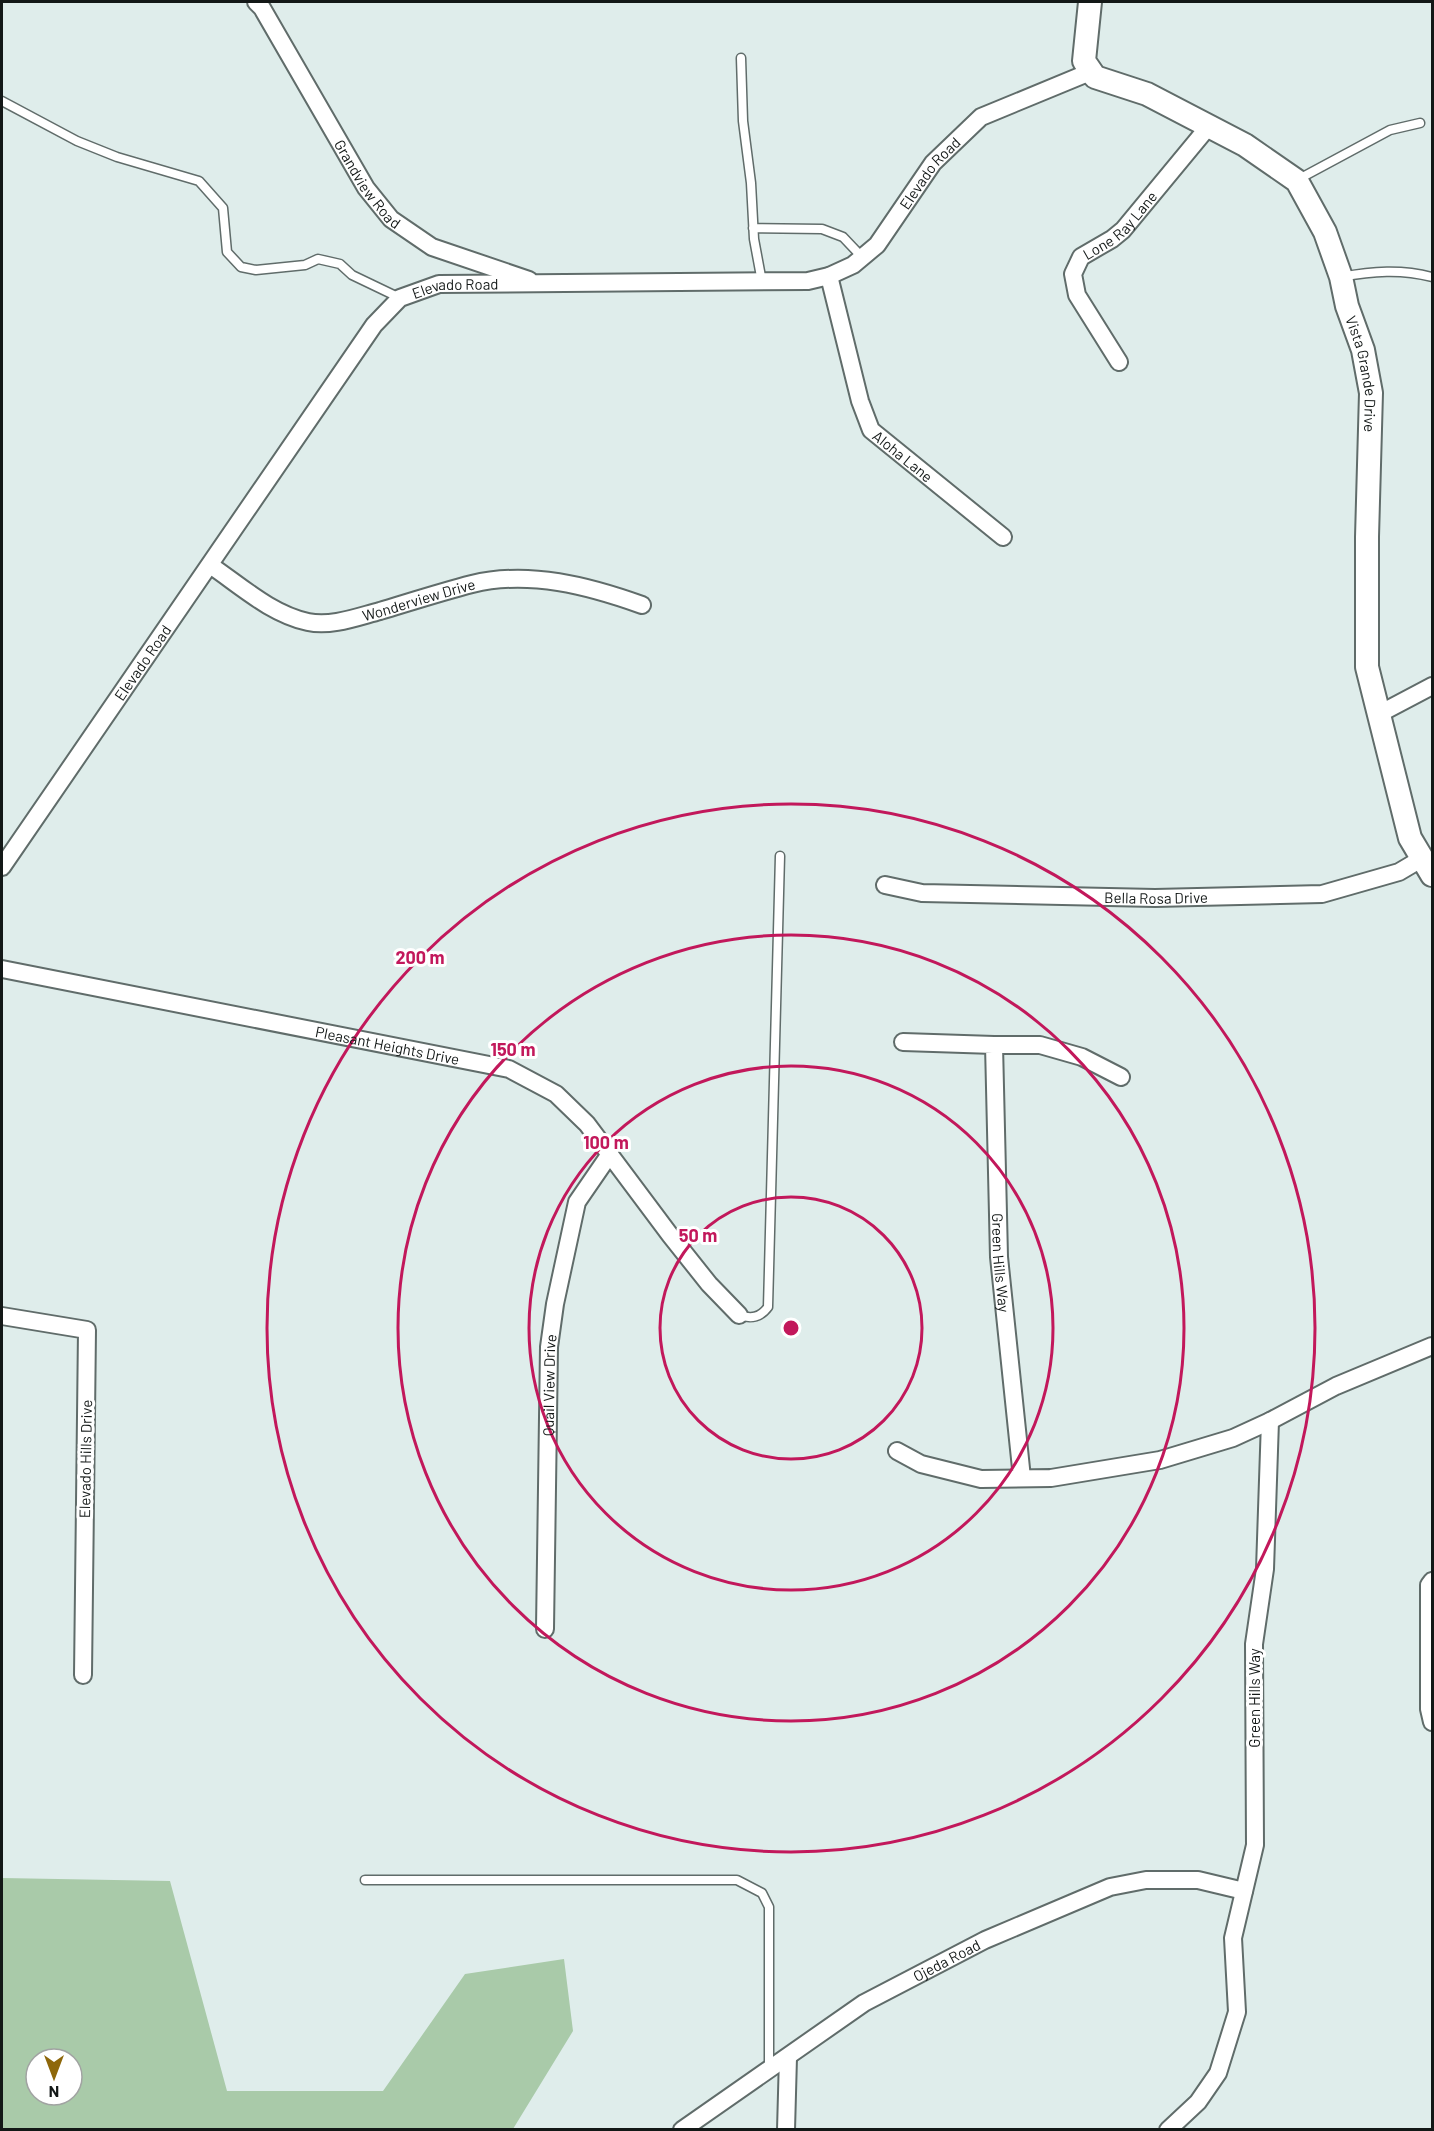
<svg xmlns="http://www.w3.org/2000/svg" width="1434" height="2131" viewBox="0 0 1434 2131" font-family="Barlow,sans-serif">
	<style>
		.green { fill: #a9caa9; fill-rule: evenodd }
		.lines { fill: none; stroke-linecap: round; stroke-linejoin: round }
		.lane-casing { stroke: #606c6a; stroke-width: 11 }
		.street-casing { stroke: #606c6a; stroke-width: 20 }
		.secondary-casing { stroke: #606c6a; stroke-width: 26 }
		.lane { stroke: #fff; stroke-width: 8 }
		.street { stroke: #fff; stroke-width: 16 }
		.secondary { stroke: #fff; stroke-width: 22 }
		.ring { fill: none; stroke: #c2185b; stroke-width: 3 }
		.labels { text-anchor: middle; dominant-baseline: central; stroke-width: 6; stroke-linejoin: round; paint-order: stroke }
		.street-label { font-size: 15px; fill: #131817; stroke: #fff }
		.centre { fill: #c2185b; stroke: #fff; stroke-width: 3 }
		.ring-label { font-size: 18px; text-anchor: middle; font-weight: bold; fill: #c2185b; stroke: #fff; stroke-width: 6; stroke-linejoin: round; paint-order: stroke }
	</style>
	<rect width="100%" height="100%" fill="#dfedeb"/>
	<path class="green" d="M2 1878 170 1881 227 2091H383L465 1974 564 1959 573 2031 513 2129H2ZM36 2059H72V2095H36Z"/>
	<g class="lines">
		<defs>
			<path id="lane" d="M741 58 743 121 751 183 754 239 762 282
				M2 101 77 141 117 157 199 181 223 208 227 252 241 267 256 270 305 265 318 259 340 264 352 275 400 298
				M1297 180 1390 130 1420 123
				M753 228 822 229 843 237 862 257
				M1341 277C1373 271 1401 269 1432 277
				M739 1315C751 1319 760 1318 768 1307L780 856
				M365 1880H737L762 1893 769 1907V2069"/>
			<g id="street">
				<path id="s1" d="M256 2 262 8 366 188 391 219 432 247 529 280"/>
				<path id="s2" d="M829 276 860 401 871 430 1003 537"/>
				<path id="s3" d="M1119 362 1077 295 1073 274 1081 257 1112 239 1123 230 1209 126"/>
				<path id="s4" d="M210 565C241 586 271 614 308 622 331 627 357 617 380 611 410 602 441 592 472 584 529 570 589 586 642 605"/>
				<path d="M1379 714 1432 686"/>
				<path id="s5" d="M2 867 374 325 400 298 439 284 808 281 829 276 853 265 877 245 933 163 981 117 1090 72"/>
				<path id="s6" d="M885 885 922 893 1155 898 1322 894 1399 872 1421 859"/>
				<path id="s7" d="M2 969 509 1069 556 1094 587 1124 670 1235 709 1284 739 1315"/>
				<path id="s8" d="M903 1042 994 1045 999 1257 1022 1478"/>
				<path d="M994 1045H1040L1082 1057 1121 1077"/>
				<path d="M2 1316 87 1330 83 1675"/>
				<path d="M897 1451 921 1464 981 1479 1051 1478 1160 1460 1233 1438 1270 1421 1336 1386 1432 1346"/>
				<path d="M1432 1581 1429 1585V1709L1432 1722"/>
				<path id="s9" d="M545 1629 549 1347 555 1304 577 1202 610 1154"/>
				<path id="s10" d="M682 2130 864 2003 985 1940 1110 1887 1146 1880H1198L1244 1891"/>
				<path d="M786 2130 788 2057"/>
				<path d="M1168 2130 1198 2102 1218 2073 1237 2012 1233 1938 1255 1845 1254 1644 1265 1569 1270 1421"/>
			</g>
			<g id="secondary">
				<path id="s11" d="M1090 2 1084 61 1095 77 1147 94 1245 145 1297 181 1325 232 1341 277 1347 306 1363 350 1371 393 1367 537V667L1410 838 1432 875"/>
			</g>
		</defs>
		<use href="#lane" class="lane-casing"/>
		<use href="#street" class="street-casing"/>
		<use href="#secondary" class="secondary-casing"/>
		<use href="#lane" class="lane"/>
		<use href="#street" class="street"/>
		<use href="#secondary" class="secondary"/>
	</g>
	<g class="ring">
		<circle cx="791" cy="1328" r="131"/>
		<circle cx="791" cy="1328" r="262"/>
		<circle cx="791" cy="1328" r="393"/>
		<circle cx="791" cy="1328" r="524"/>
	</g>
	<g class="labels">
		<g class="street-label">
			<text stroke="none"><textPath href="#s5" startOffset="1274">Elevado Road</textPath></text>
			<text stroke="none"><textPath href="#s1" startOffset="214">Grandview Road</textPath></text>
			<text stroke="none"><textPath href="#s3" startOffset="170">Lone Ray Lane</textPath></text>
			<text stroke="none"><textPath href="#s5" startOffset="752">Elevado Road</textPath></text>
			<text stroke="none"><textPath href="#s11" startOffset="513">Vista Grande Drive</textPath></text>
			<text stroke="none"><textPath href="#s2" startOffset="201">Aloha Lane</textPath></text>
			<text stroke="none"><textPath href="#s4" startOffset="228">Wonderview Drive</textPath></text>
			<text stroke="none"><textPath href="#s5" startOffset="248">Elevado Road</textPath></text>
			<text stroke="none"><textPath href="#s6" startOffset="272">Bella Rosa Drive</textPath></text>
			<text stroke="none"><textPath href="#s7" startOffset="393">Pleasant Heights Drive</textPath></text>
			<text stroke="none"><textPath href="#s8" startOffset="309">Green Hills Way</textPath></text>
			<text stroke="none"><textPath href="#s9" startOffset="244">Quail View Drive</textPath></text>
			<text transform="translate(85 1459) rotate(-89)">Elevado Hills Drive</text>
			<text transform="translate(1254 1698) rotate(-90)">Green Hills Way</text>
			<text stroke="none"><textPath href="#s10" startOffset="315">Ojeda Road</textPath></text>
		</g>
	</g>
	<circle cx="791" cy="1328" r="9" class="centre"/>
	<g class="ring-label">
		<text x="420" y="964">200 m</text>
		<text x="513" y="1056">150 m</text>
		<text x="606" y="1149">100 m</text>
		<text x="698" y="1242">50 m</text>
	</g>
	<rect width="1434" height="2131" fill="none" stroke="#131817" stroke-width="6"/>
	<g transform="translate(54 2077) rotate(180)"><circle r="28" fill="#ffffff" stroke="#a1a3a2" stroke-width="1.5"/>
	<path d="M0-4.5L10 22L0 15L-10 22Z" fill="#8e670a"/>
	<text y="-9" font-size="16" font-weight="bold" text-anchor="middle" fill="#131817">N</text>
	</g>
</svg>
